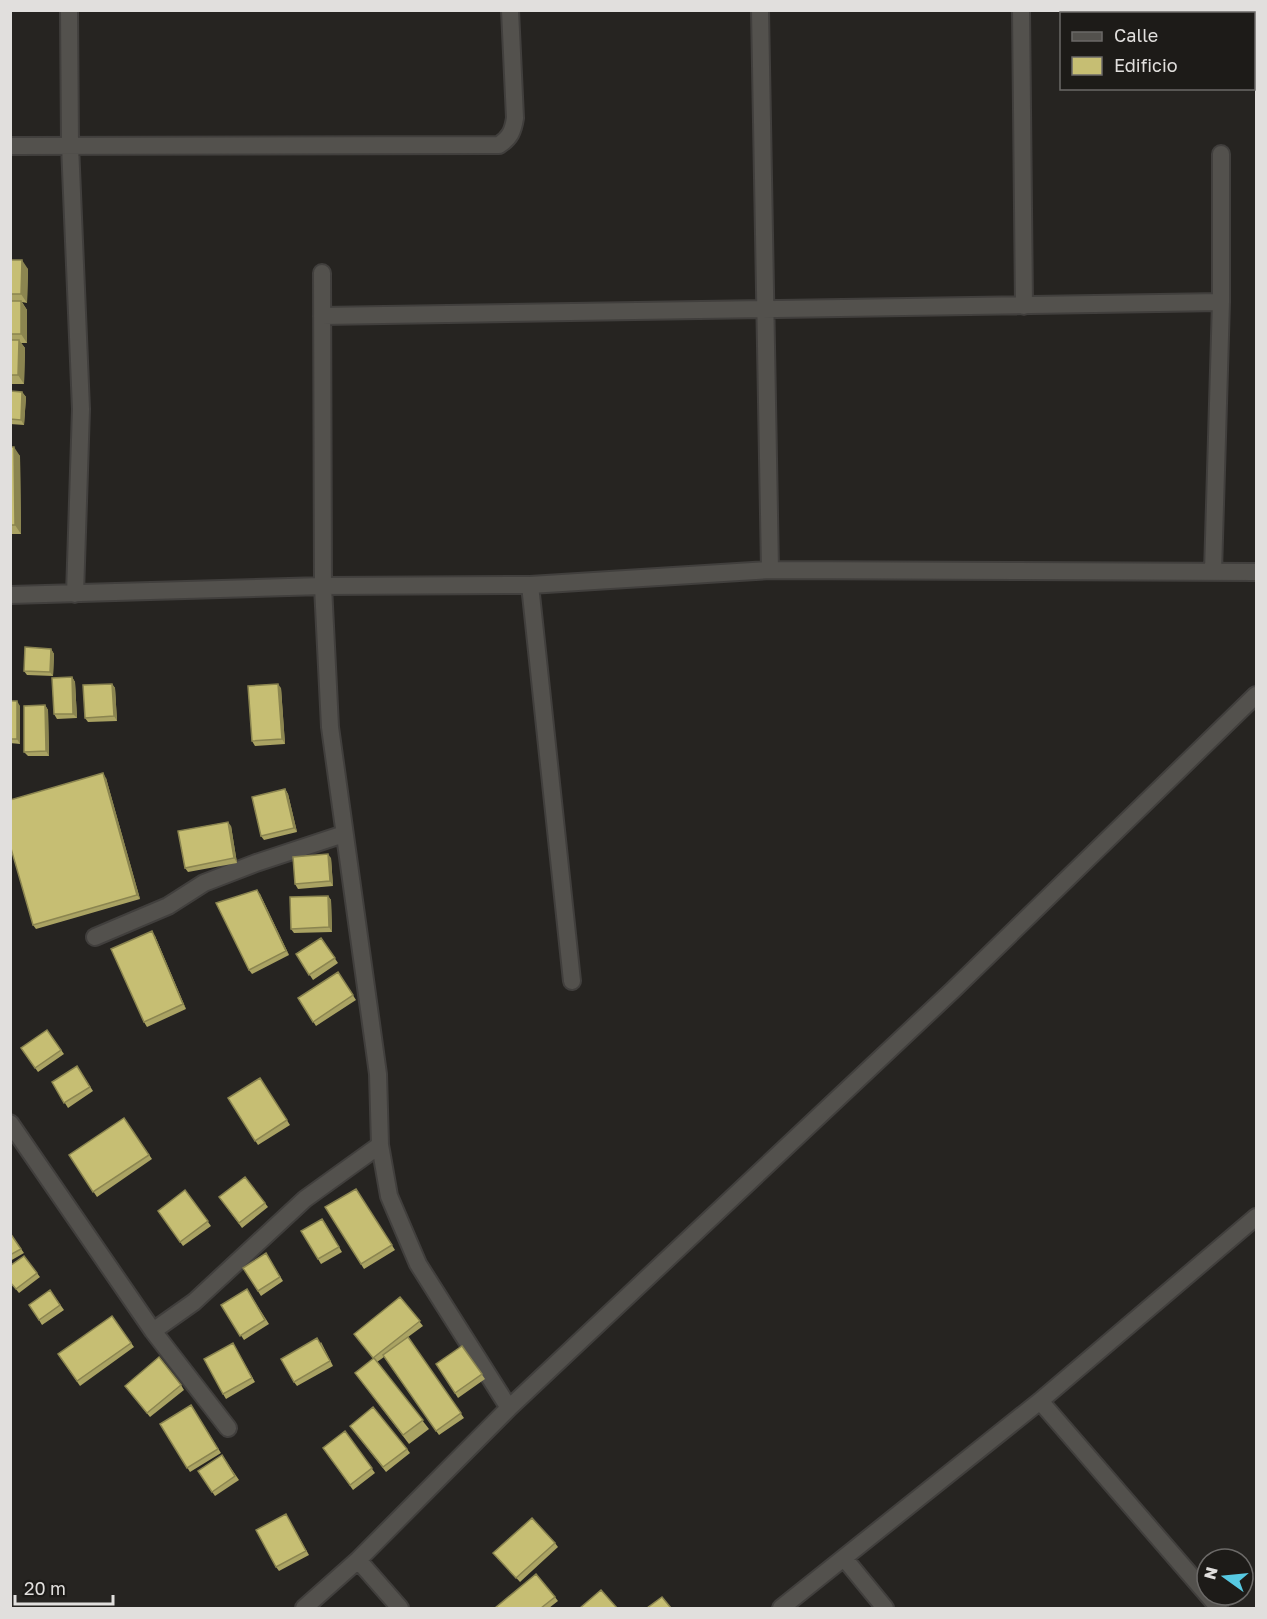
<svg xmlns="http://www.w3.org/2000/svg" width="1267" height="1619" viewBox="0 0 1267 1619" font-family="'Golos Text',sans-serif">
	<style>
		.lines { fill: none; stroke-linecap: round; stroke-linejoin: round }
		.minor-casing { stroke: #413f3d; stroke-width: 20 }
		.minor { stroke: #53514d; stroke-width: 16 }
		.wall { fill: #aaa363 }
		.shaded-wall { fill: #8b8550 }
		.building { fill: #c6be73; stroke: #8b8550; stroke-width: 1.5 }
	</style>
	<rect width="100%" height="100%" fill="#262421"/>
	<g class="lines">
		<defs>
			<path id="minor" d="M69 10 70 145 81 409 75 594
				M760 10 770 570
				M1021 10 1024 306
				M10 146 499 145C510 138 513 131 515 118L510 10
				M322 273 323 586 330 727 378 1074 380 1145 389 1196 418 1264 509 1408
				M322 316 1221 302
				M1213 572 1221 302V154
				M530 585 572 981
				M10 595 323 586 530 585 770 570 1256 572
				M95 937 168 906 204 883 256 863 344 834
				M10 1123 153 1331 194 1302 305 1199 380 1145
				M153 1331 228 1428
				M1040 1401 1219 1608
				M844 1558 885 1608
				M358 1560 400 1608
				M304 1608 358 1560 509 1408 953 990 1256 695
				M781 1608 1040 1401 1256 1217"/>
		</defs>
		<use href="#minor" class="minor-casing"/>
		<use href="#minor" class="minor"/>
	</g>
	<path class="wall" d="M10 260 28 269 27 303 22 302 27 310V343H21L25 348 24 384H10Z
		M10 391 22 392 26 397 24 425 10 424Z
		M10 447 20 456 21 534H10Z
		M51 649 54 654 53 676 27 675 24 671Z
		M72 677 75 682 77 718 57 719 54 714Z
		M112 684 115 688 117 721 88 722 85 718Z
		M281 688 285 744 255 746 252 741Z
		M10 701 20 706V744L10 743Z
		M45 705 48 710 49 756H28L24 752Z
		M106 778 140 899 36 929 33 925Z
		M285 789 288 794 297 832 264 840 261 836Z
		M231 826 237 863 188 872 185 868Z
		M331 858 333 886 298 889 295 884Z
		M260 894 289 955 252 974 249 970Z
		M328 896 331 900 332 932 294 933 291 929Z
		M155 936 186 1009 147 1027 144 1022Z
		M321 938 338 963 313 980 296 954Z
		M338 972 356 1000 316 1026 298 998Z
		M47 1030 64 1054 38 1072 21 1048Z
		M77 1066 93 1091 68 1108 52 1082Z
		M260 1078 290 1125 258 1145 228 1098Z
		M124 1118 152 1159 97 1197 69 1155Z
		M245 1177 268 1207 242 1228 219 1197Z
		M356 1189 395 1250 364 1269 325 1207Z
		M185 1190 211 1226 183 1246 158 1211Z
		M325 1223 342 1252 321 1264 318 1259Z
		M10 1233 24 1253 10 1261Z
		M266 1253 283 1281 261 1296 243 1268Z
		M24 1256 40 1277 19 1293 10 1282Z
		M50 1290 64 1310 42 1325 39 1320Z
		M250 1294 269 1324 244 1340 221 1305Z
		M400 1297 423 1326 408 1337 464 1418 439 1435 384 1357 377 1362 429 1429 409 1444 355 1373 373 1359Z
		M112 1316 134 1347 80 1386 58 1354Z
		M321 1342 333 1366 297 1386 294 1382Z
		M233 1343 255 1382 226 1399 223 1394Z
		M462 1346 485 1379 458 1398 436 1364Z
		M181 1385 184 1390 150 1417 128 1390Z
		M191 1405 221 1453 190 1472 160 1424Z
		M353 1430 407 1449 410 1453 386 1472Z
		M345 1431 375 1473 353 1490 323 1448Z
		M222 1455 239 1480 215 1496 198 1471Z
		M286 1514 309 1555 279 1571 276 1567Z
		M555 1543 558 1547 520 1582 493 1553Z
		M555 1597 558 1601 549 1608H495Z"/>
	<path class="shaded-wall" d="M22 260 28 269 27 303 21 294Z
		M21 301 27 310V343L21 334Z
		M19 340 25 348 24 384 18 375Z
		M22 392 26 397 24 425 21 420Z
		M14 447 20 456 21 534 15 525Z
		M51 649 54 654 53 676 50 672Z
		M72 677 75 682 77 718 73 714Z
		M112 684 115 688 117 721 114 716Z
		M278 684 281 688 285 744 282 739Z
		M17 701 20 706V744L17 739Z
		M45 705 48 710 49 756 46 751Z
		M103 773 106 778 140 899 137 895Z
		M285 789 288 794 297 832 294 828Z
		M228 822 231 826 237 863 234 858Z
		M328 854 331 858 333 886 330 881Z
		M257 890 260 894 289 955 286 951Z
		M328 896 331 900 332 932 329 927Z
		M152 931 155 936 186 1009 183 1004Z"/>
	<path class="building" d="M10 260H22L21 294H10Z
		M10 301H21V334H10Z
		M10 340H19L18 375H10Z
		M10 391 22 392 21 420 10 419Z
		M10 447H14L15 525H10Z
		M25 647 51 649 50 672 24 671Z
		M72 677 73 714H54L52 678Z
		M112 684 114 716 85 718 83 685Z
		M278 684 282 739 252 741 248 686Z
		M10 701H17V739H10Z
		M45 705 46 751 24 752V706Z
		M103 773 137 895 33 925 10 845V800Z
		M285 789 294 828 261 836 252 797Z
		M228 822 234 858 185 868 178 831Z
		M328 854 330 881 295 884 293 857Z
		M257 890 286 951 249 970 216 903Z
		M328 896 329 927 291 929 290 897Z
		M152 931 183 1004 144 1022 111 949Z
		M321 938 335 958 309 975 296 954Z
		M338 972 353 995 313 1022 298 998Z
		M47 1030 61 1050 35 1068 21 1048Z
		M77 1066 90 1087 64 1103 52 1082Z
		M260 1078 287 1120 255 1141 228 1098Z
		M124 1118 149 1155 93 1192 69 1155Z
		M245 1177 265 1203 239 1223 219 1197Z
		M356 1189 392 1245 361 1264 325 1207Z
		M185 1190 208 1221 180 1242 158 1211Z
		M322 1219 339 1247 318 1259 301 1231Z
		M10 1233 21 1249 10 1255Z
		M266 1253 280 1277 258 1291 243 1268Z
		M24 1256 37 1273 16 1289 10 1282V1266Z
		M247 1289 265 1320 240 1336 221 1305Z
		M50 1290 60 1305 39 1320 29 1305Z
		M400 1297 420 1321 373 1358 354 1334Z
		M112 1316 131 1343 77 1381 58 1354Z
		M408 1337 461 1413 436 1431 383 1355Z
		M317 1338 330 1361 294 1382 281 1359Z
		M233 1343 252 1378 223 1394 204 1359Z
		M462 1346 482 1374 455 1393 436 1364Z
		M159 1357 181 1385 147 1413 125 1386Z
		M374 1358 423 1420 403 1435 355 1373Z
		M191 1405 218 1449 187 1468 160 1424Z
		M373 1407 407 1449 383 1467 350 1426Z
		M345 1431 372 1468 350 1485 323 1448Z
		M222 1455 235 1476 212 1492 198 1471Z
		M286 1514 306 1551 276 1567 256 1530Z
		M532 1518 555 1543 516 1578 493 1553Z
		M536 1574 555 1597 541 1608H495Z
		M601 1590 617 1608H580Z
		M662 1597 671 1608H647Z"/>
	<rect width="1267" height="1619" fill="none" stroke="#e1dfdd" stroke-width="24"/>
	<rect x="1060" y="12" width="195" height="78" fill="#1d1b18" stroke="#6b6967" stroke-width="1.5"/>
	<rect x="1072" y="32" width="30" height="9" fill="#53514d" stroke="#6b6967" stroke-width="1.5"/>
	<text x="1114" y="42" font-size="18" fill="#e1dfdd">Calle</text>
	<rect x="1072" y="57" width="30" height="18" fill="#c6be73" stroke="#6b6967" stroke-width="1.5"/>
	<text x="1114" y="72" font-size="18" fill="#e1dfdd">Edificio</text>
	<g transform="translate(1225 1577) rotate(285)"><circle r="28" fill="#1d1b18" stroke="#6b6967" stroke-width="1.5"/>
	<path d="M0-4.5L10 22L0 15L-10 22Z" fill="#57c9e2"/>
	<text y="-9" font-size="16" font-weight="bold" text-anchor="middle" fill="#e1dfdd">N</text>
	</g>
	<path d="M15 1595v9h98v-9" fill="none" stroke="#e1dfdd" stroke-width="3"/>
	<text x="24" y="1595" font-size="18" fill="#e1dfdd" stroke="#1d1b18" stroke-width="4.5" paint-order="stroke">20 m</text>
</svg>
